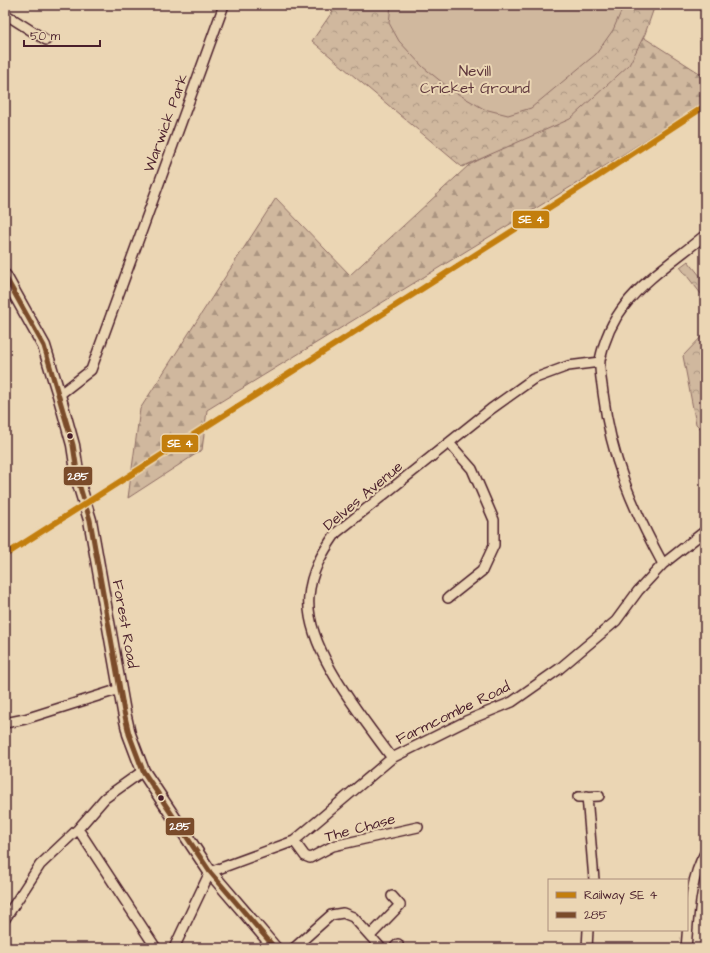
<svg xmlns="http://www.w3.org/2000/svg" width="710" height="953" viewBox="0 0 710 953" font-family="'Architects Daughter',sans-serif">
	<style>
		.forest { fill: url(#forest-firs); stroke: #8d6c64 }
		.park { fill: url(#park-crowns); stroke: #8d6c64 }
		.pitch { fill: #d0b89e; stroke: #8d6c64 }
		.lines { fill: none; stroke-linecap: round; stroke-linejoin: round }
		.street-casing { stroke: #4a1f2b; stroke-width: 12 }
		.secondary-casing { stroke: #4a1f2b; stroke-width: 15 }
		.street { stroke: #ebd6b4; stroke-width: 9 }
		.secondary { stroke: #ebd6b4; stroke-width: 12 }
		.bus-1-casing { stroke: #ebd6b4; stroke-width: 8 }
		.bus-1 { stroke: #7a4b2a; stroke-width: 5 }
		.rail-1-casing { stroke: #ebd6b4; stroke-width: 9 }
		.rail-1 { stroke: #c37e0d; stroke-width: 6 }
		.bus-dot { fill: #4a1f2b; stroke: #ebd6b4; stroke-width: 1.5 }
		.labels { text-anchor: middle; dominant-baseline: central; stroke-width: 4; stroke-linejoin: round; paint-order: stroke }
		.park-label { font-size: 15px; fill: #5e363c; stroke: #ebd6b4 }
		.street-label { font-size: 15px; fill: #4a1f2b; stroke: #ebd6b4 }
		.line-badge { stroke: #ebd6b4; stroke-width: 1.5 }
		.badge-label { font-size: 11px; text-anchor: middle; font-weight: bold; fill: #fff }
	</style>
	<defs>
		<pattern id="forest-firs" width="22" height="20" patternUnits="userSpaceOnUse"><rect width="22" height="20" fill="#d0b89e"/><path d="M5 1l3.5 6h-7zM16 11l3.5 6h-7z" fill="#ab9581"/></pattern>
		<pattern id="park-crowns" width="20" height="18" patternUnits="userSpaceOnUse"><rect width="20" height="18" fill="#d0b89e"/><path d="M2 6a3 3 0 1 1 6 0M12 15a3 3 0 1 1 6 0" fill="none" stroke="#ab9581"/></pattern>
	</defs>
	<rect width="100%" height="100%" fill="#ebd6b4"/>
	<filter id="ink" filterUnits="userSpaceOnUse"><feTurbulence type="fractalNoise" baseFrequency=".025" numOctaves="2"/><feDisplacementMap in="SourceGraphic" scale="8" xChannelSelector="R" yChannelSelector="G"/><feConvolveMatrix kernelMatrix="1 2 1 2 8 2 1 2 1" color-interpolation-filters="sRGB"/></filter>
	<g filter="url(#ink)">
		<path class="forest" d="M643 37 701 74 705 71V102L608 164 207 410 202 450 128 498 140 409 276 198 350 275 469 165 564 116Z"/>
		<path class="park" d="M337 5H655L645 34 629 65 570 119 462 167 312 41Z
			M688 261 705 282V299L680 267Z
			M705 333V428L702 430 696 424 683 356Z"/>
		<path class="pitch" d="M391 5H624L613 30 596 54 531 108 508 115 484 109 453 91 423 67 399 41 389 23Z"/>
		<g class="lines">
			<defs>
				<path id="street" d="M5 14 46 40
					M59 395 91 370 224 5
					M663 564C632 507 611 458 603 393 602 383 599 370 600 360 604 341 613 320 625 305 645 279 679 257 705 235
					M448 598 482 571 494 545V520L472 469 449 443
					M5 723 25 719 120 689
					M392 758C363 718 304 648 309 596 311 572 322 553 336 533L491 409 533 379 568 366 600 362
					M587 796 594 880
					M578 797 599 796
					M78 829 156 948
					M294 841 305 856 310 858 333 846 418 827
					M5 919 40 865 78 829 105 798 143 771
					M370 936 400 905 392 896
					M174 948 210 872 294 841 392 758 466 721 512 702 559 669 616 621 638 591 663 564 705 531
					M294 948 331 915 343 913 353 917 381 948
					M394 948 398 944
					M587 948 588 930
					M686 948C689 917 689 881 705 853"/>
				<path id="secondary" d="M5 276 44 346 59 395 73 445 79 484 90 520 124 712 129 734 143 771 210 872 275 948"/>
			</defs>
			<use href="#street" class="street-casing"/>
			<use href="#secondary" class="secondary-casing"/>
			<use href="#street" class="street"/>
			<use href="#secondary" class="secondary"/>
			<defs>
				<path id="bus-1" d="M5 276 44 346 73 445 79 484 90 520 124 712 129 734 143 771 210 872 275 948"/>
			</defs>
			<use href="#bus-1" class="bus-1-casing"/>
			<use href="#bus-1" class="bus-1"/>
			<defs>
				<path id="rail-1" d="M5 555 597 177 705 106"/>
			</defs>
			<use href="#rail-1" class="rail-1-casing"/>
			<use href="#rail-1" class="rail-1"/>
		</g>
	</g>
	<g class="bus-dot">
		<circle cx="70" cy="436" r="3.5"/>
		<circle cx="161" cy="798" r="3.5"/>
	</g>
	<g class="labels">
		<g class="park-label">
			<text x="475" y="71">Nevill<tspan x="475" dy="17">Cricket Ground</tspan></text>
		</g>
		<g class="street-label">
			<text transform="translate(166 123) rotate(-70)">Warwick Park</text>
			<text transform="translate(363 496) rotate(-40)">Delves Avenue</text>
			<text transform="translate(125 624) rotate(80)">Forest Road</text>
			<text transform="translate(453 713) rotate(-26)">Farmcombe Road</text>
			<text transform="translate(360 828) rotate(-15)">The Chase</text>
		</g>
	</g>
	<g class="line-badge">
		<rect x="512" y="210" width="38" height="19" rx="4" fill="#c37e0d"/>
		<rect x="161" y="434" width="38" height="19" rx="4" fill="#c37e0d"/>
		<rect x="63" y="466" width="30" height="20" rx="4" fill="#7a4b2a"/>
		<rect x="165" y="817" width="30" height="19" rx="4" fill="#7a4b2a"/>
	</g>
	<g class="badge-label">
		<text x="531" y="223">SE 4</text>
		<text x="180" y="447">SE 4</text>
		<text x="78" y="480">285</text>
		<text x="180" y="830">285</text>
	</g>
	<rect width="710" height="953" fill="none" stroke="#ebd6b4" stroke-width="20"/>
	<rect x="10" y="10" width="690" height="933" fill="none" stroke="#4a1f2b" stroke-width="1.5" filter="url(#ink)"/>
	<rect x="548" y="879" width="140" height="52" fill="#ebd6b4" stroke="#ab8d7d"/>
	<rect x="556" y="892" width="20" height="6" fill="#c37e0d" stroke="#ab8d7d"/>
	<text x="584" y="899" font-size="12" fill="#4a1f2b">Railway SE 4</text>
	<rect x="556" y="912" width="20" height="6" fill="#7a4b2a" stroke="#ab8d7d"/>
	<text x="584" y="919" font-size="12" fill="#4a1f2b">285</text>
	<path d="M24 40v6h76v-6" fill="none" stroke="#4a1f2b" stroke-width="2"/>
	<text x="30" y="40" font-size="12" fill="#4a1f2b" stroke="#ebd6b4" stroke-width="3" paint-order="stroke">50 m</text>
</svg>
